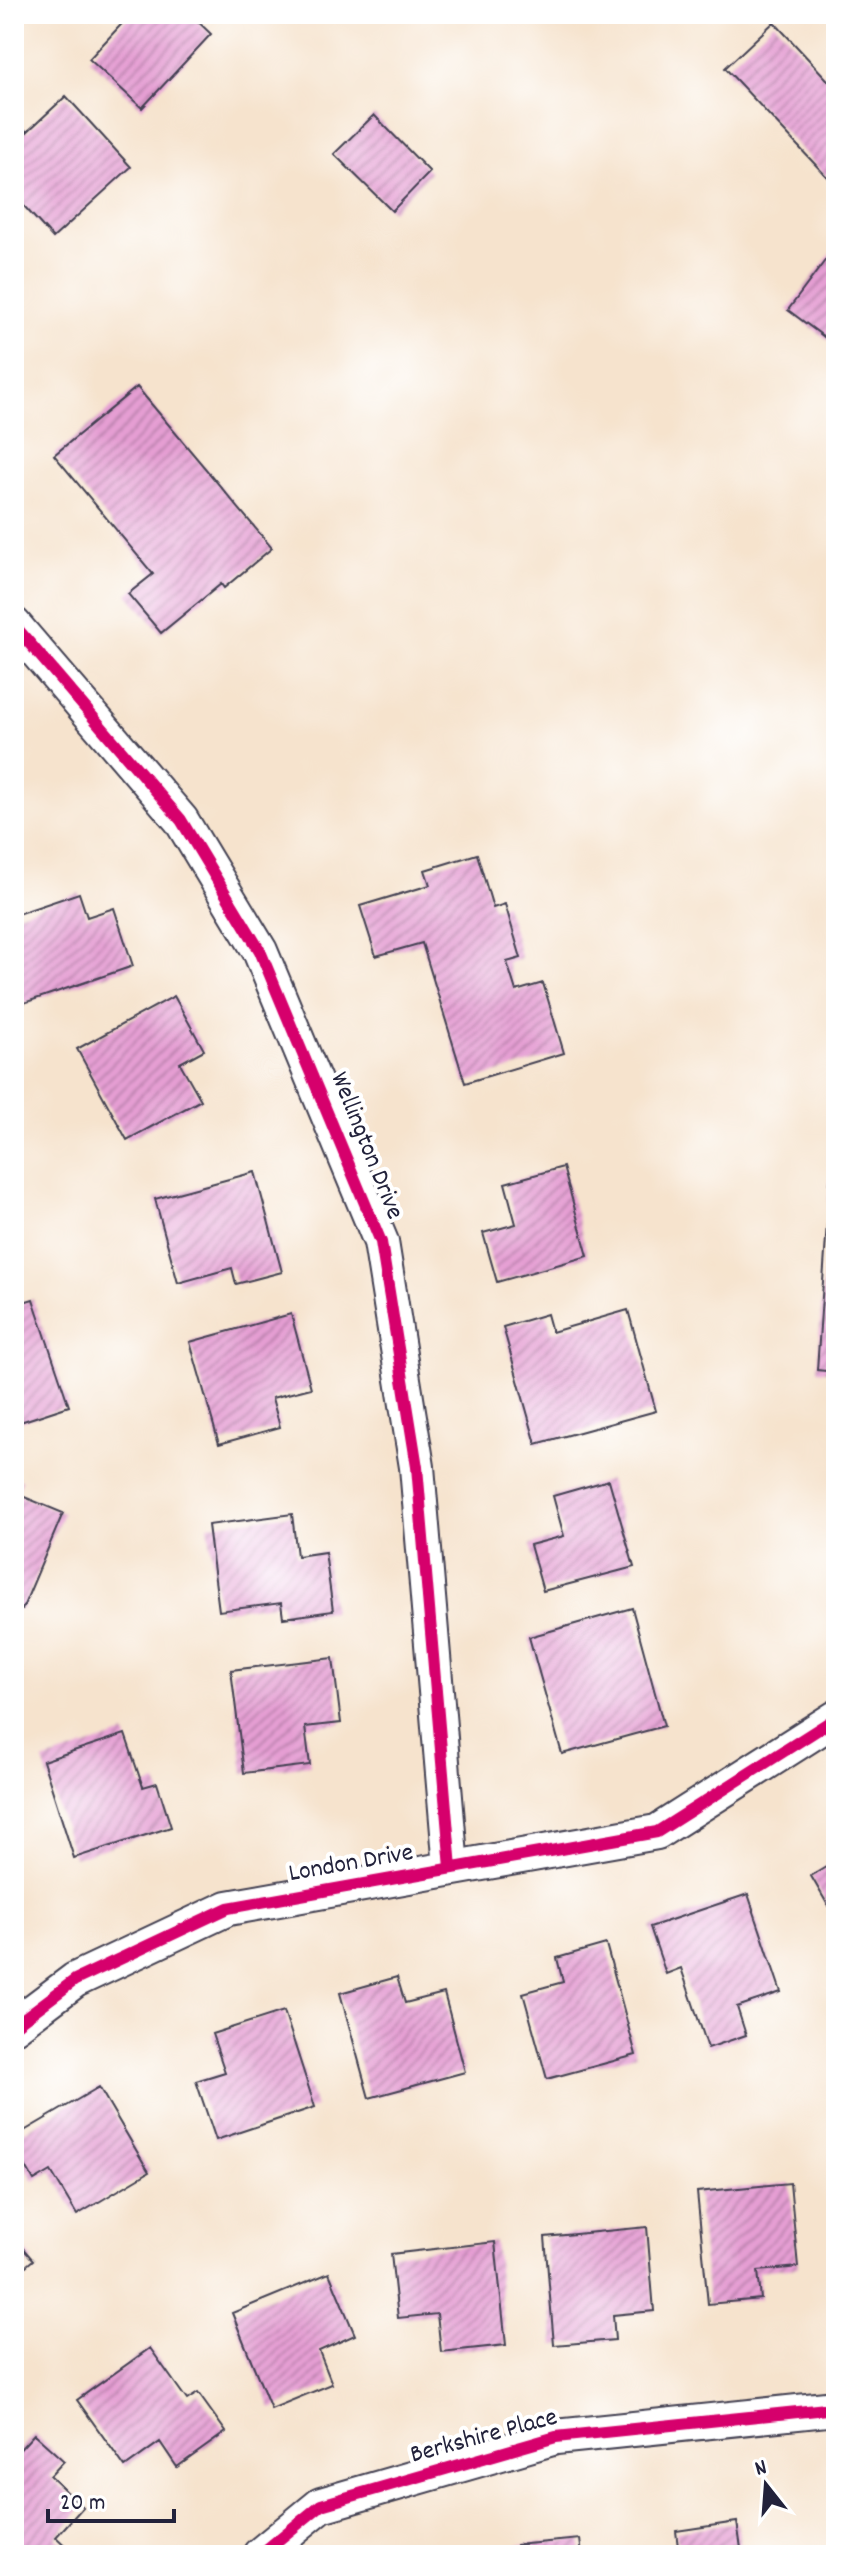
<svg xmlns="http://www.w3.org/2000/svg" width="850" height="2569" viewBox="0 0 850 2569" font-family="Dekko,sans-serif">
	<style>
		.building { fill: url(#building-hatch) }
		.lines { fill: none; stroke-linecap: round; stroke-linejoin: round }
		.minor-casing { stroke: #423f51; stroke-width: 38 }
		.minor { stroke: #fff; stroke-width: 34 }
		.cycleway-casing { stroke: #fff; stroke-width: 17 }
		.cycleway { stroke: #d6006c; stroke-width: 12 }
		.labels { text-anchor: middle; dominant-baseline: central; stroke-width: 8; stroke-linejoin: round; paint-order: stroke }
		.street-label { font-size: 26px; fill: #22223b; stroke: #fff }
	</style>
	<defs>
		<pattern id="building-hatch" width="6" height="6" patternUnits="userSpaceOnUse" patternTransform="scale(2)"><rect width="6" height="6" fill="#e59ed3"/><path d="M-1 1l2-2M0 6l6-6M5 7l2-2" fill="none" stroke="#b980ac"/></pattern>
	</defs>
	<rect width="100%" height="100%" fill="#fff"/>
	<filter id="ink" filterUnits="userSpaceOnUse"><feTurbulence type="fractalNoise" baseFrequency=".0125" numOctaves="2"/><feDisplacementMap in="SourceGraphic" scale="16" xChannelSelector="R" yChannelSelector="G"/><feConvolveMatrix kernelMatrix="1 2 1 2 8 2 1 2 1" color-interpolation-filters="sRGB"/></filter>
	<filter id="wash" filterUnits="userSpaceOnUse"><feTurbulence type="fractalNoise" baseFrequency=".006" numOctaves="4" result="noise"/><feDisplacementMap in="SourceGraphic" scale="32" xChannelSelector="R" yChannelSelector="G"/><feGaussianBlur stdDeviation="1.8" result="paint"/><feColorMatrix in="noise" values="0 0 0 0 0 0 0 0 0 0 0 0 0 0 0 0 0 1.4 0 .05"/><feComposite in="paint" operator="in"/></filter>
	<g filter="url(#wash)">
		<rect width="100%" height="100%" fill="#f6e3cd"/>
		<g id="blocks">
			<path class="building" d="M131 14H190L211 34 142 108 89 59Z
				M774 22 836 89V169L827 177 725 68Z
				M66 96 131 167 53 238 14 195V118L27 132Z
				M374 115 430 172 392 211 334 154Z
				M836 246V335L831 342 788 310Z
				M137 387 272 548 224 588 221 584 161 633 128 594 153 574 54 455Z
				M477 854 493 908 505 904 521 958 507 962 516 991 543 983 564 1053 465 1083 422 943 376 956 360 906 430 885 425 870Z
				M79 893 87 917 114 908 133 966 18 1005 14 994V915Z
				M174 996 204 1050 180 1063 201 1100 127 1140 77 1049Z
				M563 1167 588 1256 497 1282 483 1233 516 1224 505 1183Z
				M255 1172 282 1272 236 1284 232 1268 178 1283 155 1199Z
				M830 1179H836V1372L817 1370Z
				M33 1299 69 1406 14 1424V1305Z
				M628 1310 656 1411 536 1444 503 1327 547 1314 552 1332Z
				M291 1314 311 1388 272 1398 280 1427 219 1444 190 1342Z
				M14 1477 22 1480 17 1494 63 1513 22 1610 14 1607Z
				M609 1480 634 1567 543 1591 530 1545 564 1536 553 1496Z
				M292 1514 297 1556 325 1552 333 1611 283 1618 281 1603 219 1611 208 1525Z
				M632 1608 664 1726 562 1754 529 1637Z
				M333 1658 341 1723 305 1727 310 1765 244 1773 231 1670Z
				M125 1734 143 1787 157 1783 171 1827 74 1858 43 1761Z
				M836 1861V1919L811 1876Z
				M748 1894 781 1992 737 2007 746 2035 708 2048 681 1968 666 1974 650 1927Z
				M606 1944 636 2055 547 2079 523 1993 563 1982 557 1958Z
				M397 1977 405 2003 444 1993 465 2072 369 2098 340 1993Z
				M284 2011 315 2107 216 2140 196 2081 225 2072 212 2034Z
				M99 2087 149 2172 77 2215 51 2171 34 2181 14 2146V2137Z
				M790 2183 798 2267 758 2271 761 2299 708 2304 697 2192Z
				M647 2227 654 2311 613 2315 615 2340 554 2345 545 2237Z
				M14 2238 33 2260 14 2276Z
				M495 2242 506 2345 441 2352 437 2314 398 2318 391 2254Z
				M329 2273 355 2335 319 2351 332 2384 271 2409 232 2313Z
				M150 2348 187 2400 198 2393 226 2432 177 2467 160 2442 125 2467 77 2400Z
				M34 2434 64 2461 50 2476 83 2507 56 2537 75 2555H14V2456Z
				M737 2522 742 2555H679L676 2531Z
				M580 2539 582 2555H517L516 2545Z"/>
		</g>
	</g>
	<g filter="url(#ink)">
		<use href="#blocks" fill-opacity="0" stroke="#423f51" stroke-width="2"/>
		<g class="lines">
			<defs>
				<path id="minor" d="M14 625 181 820 260 951 381 1242 417 1467 451 1868
					M14 2026 75 1980 228 1908 657 1832 836 1718
					M260 2555 321 2505 556 2437 836 2408"/>
			</defs>
			<use href="#minor" class="minor-casing"/>
			<use href="#minor" class="minor"/>
			<defs>
				<path id="cycleway" d="M14 625 181 820 260 951 381 1242 417 1467 451 1868
					M14 2026 75 1980 228 1908 657 1832 836 1718
					M260 2555 321 2505 556 2437 836 2408"/>
			</defs>
			<use href="#cycleway" class="cycleway-casing"/>
			<use href="#cycleway" class="cycleway"/>
		</g>
	</g>
	<g class="labels">
		<g class="street-label">
			<text transform="translate(366 1146) rotate(68)">Wellington Drive</text>
			<text transform="translate(351 1864) rotate(-10)">London Drive</text>
			<text transform="translate(484 2437) rotate(-15)">Berkshire Place</text>
		</g>
	</g>
	<rect width="850" height="2569" fill="none" stroke="#fff" stroke-width="48"/>
	<g transform="translate(766 2485) rotate(343)" stroke="#ffffff" stroke-width="6" paint-order="stroke">
	<path d="M0-6L14 30L0 20L-14 30Z" fill="#22223b"/>
	<text y="-12" font-size="22" font-weight="bold" text-anchor="middle" fill="#22223b">N</text>
	</g>
	<path d="M48 2509v12h126v-12" fill="none" stroke="#22223b" stroke-width="4"/>
	<text x="60" y="2509" font-size="24" fill="#22223b" stroke="#ffffff" stroke-width="6" paint-order="stroke">20 m</text>
</svg>
